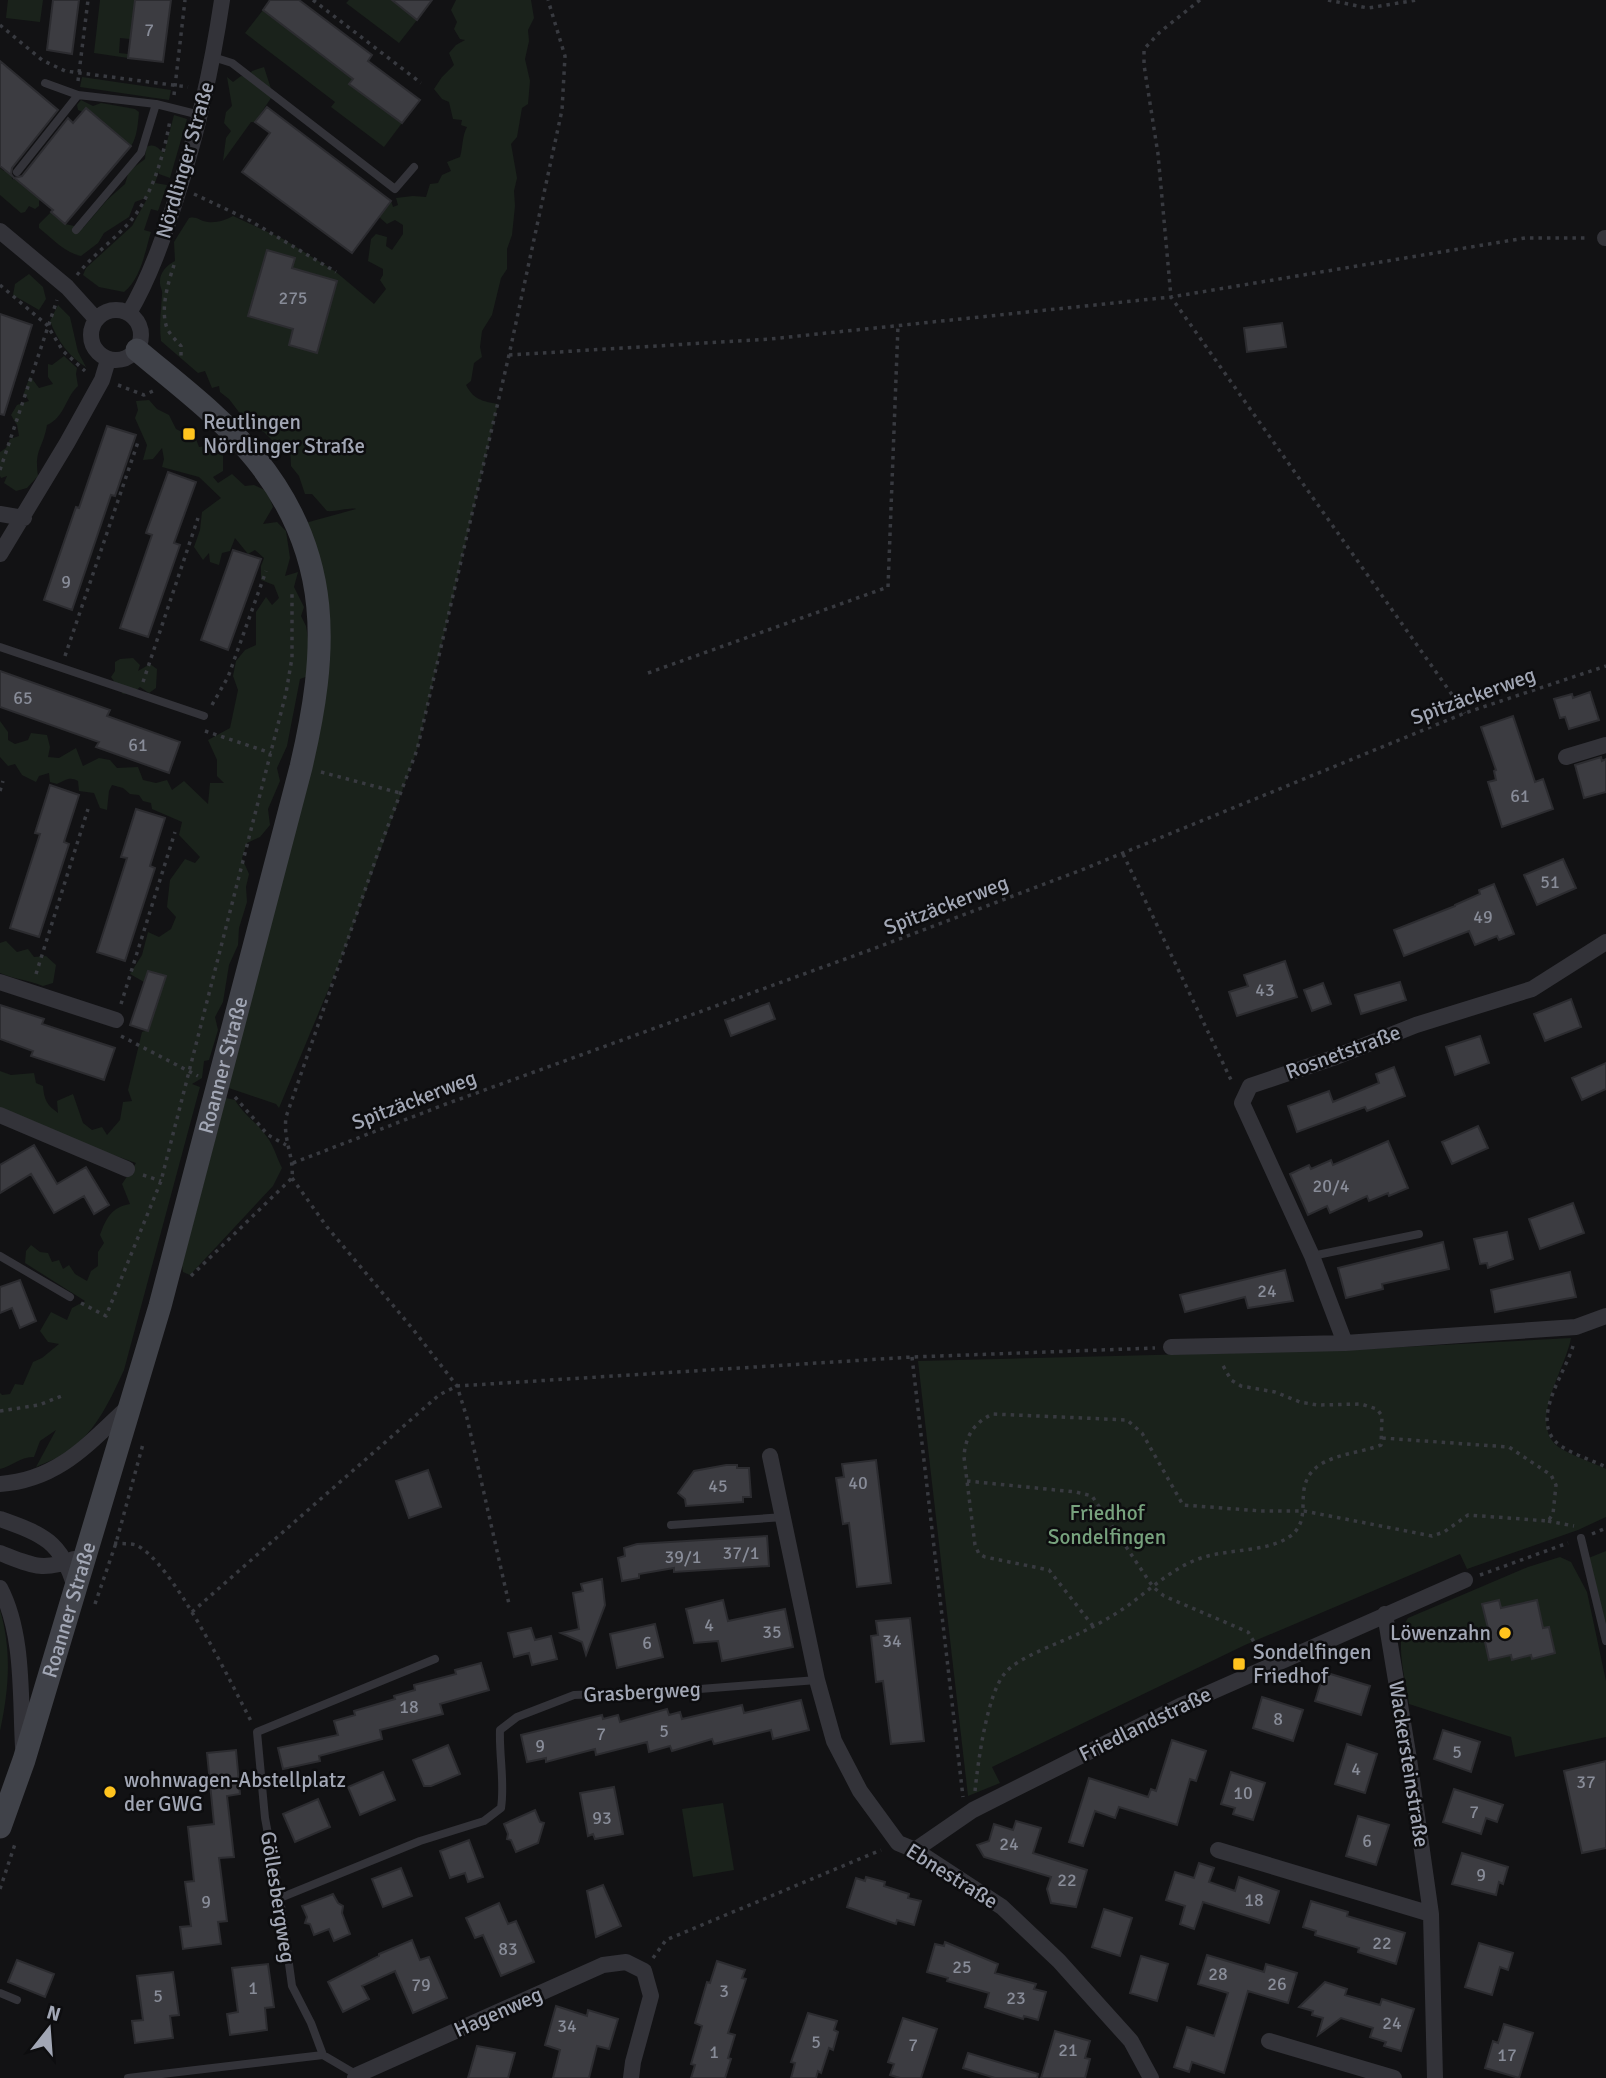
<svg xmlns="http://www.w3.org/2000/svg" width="1606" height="2078" viewBox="0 0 1606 2078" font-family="Signika,sans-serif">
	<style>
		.green { fill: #1a221b }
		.building { fill: #3c3c41; stroke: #2c2c30; stroke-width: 2 }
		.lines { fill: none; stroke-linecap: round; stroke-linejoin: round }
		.path { stroke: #383a40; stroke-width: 3.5; stroke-dasharray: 3.5 5; stroke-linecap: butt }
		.lane { stroke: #333339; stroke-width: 8 }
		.street { stroke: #333339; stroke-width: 16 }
		.secondary { stroke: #404249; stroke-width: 23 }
		.poi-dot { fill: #ffc31e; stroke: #0d0d0f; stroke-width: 2.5 }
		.labels { text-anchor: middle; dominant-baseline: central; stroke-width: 5; stroke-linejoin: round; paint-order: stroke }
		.number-label { font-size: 18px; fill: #888c98 }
		.street-label { font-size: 21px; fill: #a2a7b5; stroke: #0d0d0f }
		.poi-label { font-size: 21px; fill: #a2a7b5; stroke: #0d0d0f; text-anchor: start }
		.park-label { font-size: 21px; fill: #77a27d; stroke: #0d0d0f }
	</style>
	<rect width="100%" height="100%" fill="#121214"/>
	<path class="green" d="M8 0H43L40 22 6 18Z
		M100 0H135L130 39 120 38 119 53 128 54V58L94 53Z
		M349 0H391L417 20 399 43 346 3Z
		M456 0H531L534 18 528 30 529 41 525 59 530 81 528 104 522 108 517 137 511 144 517 178 514 191 515 206 512 235 507 249V269L501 278 492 315 482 331 480 347 482 357 474 363 471 381 466 385C474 400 482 401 498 404L417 750 341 959 279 1108 276 1104 217 1084 319 663 298 525 356 509C351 507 336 512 327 511L312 494H305L299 476 291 466 290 447 287 442 273 441 264 432 248 424 229 399 220 392 219 386 212 388 205 371 198 373 161 341C159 324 161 311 162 295 163 291 160 287 160 284 159 273 166 266 175 261L174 242 189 218C198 216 199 221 208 222 216 223 226 220 233 216L283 239 336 272 374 304 386 289 380 280 383 275V269L368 261 371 239 376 234 387 237 386 246 392 250 403 234V225L395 220 387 224 379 217 391 201 393 207 398 205 396 198 413 196 426 197 430 184 438 183 442 175 451 171 447 162 460 157C463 147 462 136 467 127L461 125 462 120 453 119 449 102 442 99 434 89 442 77 454 65 449 53 456 45 465 40 460 39 454 29 457 22 451 10Z
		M263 10 353 79 350 84 402 123 384 147 331 107 335 102 245 33Z
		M264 67 273 95 255 122H251L223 161 226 138 231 131 224 123 226 112 232 106 227 77 233 82 241 76 248 77 252 71Z
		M82 77 171 90 169 100 80 87Z
		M81 100 93 106 101 103 135 109 139 112C138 123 137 138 131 146L113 130 109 132 102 124 104 122 86 109 83 112 78 110 77 105Z
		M174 115 187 119 170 178 159 174V171L155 183 167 185 158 211 151 209 144 230 151 232C145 251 141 279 124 292L99 287 83 275 86 268 132 226 148 197 135 202 129 217 104 233 98 243 81 256C65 253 52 238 39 228V224L51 212 65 224 83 228 107 200 125 184 129 171 145 159 146 147C156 143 157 148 164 153Z
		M0 168 4 171 11 170 12 179 17 180 23 176 22 185 36 196 43 197 39 201V206L35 209 29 206 25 212 21 213 0 195Z
		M29 274 43 287 46 299 39 310 13 295 15 284Z
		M58 305 70 317 78 352 86 367C69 357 57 340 50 321Z
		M64 356 77 368 76 374 78 386C65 398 65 417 47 425 43 449 34 449 38 476L27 488 16 491 4 483 7 476 1 478 0 476V452L6 448 10 439 19 436 17 425 11 415 17 405 29 401 24 393 30 376 39 388 53 384 48 377V364L52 365Z
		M149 400 157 409 169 415 176 429 196 439 199 447 215 445 223 453V471L213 477 218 483 232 474 245 486 254 485 267 491 273 507 263 524 277 522 286 531 290 558 285 576 298 572 294 587 304 607 301 616 306 626 314 674 300 679 287 746 277 768 280 781 268 809 270 825 260 837 247 843 242 858 249 874 246 887 247 902 239 928 238 945 229 965 223 1002 215 1017 218 1030 209 1060 204 1061 202 1078 192 1084 200 1087 124 1370C111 1398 97 1430 71 1449 61 1457 47 1462 36 1467L56 1430 40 1441 34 1457C22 1456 12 1466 0 1469V1393L2 1395 10 1394 15 1384 23 1385 33 1362 42 1358 59 1344 48 1342 40 1331 51 1312 67 1320 72 1308 85 1301 25 1263 26 1251 31 1245 40 1252 48 1253 52 1262 59 1260 63 1269 69 1265 75 1274 87 1281 91 1271 98 1266V1252L104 1243 100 1235C106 1218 112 1207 130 1204L122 1184 136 1163 0 1115V1071L11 1075 34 1073 36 1083 43 1086C44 1100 47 1105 58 1113L57 1101 73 1094 83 1123 92 1130 102 1127 107 1135 120 1120 123 1102 132 1101 128 1090 142 1032 148 1030 165 976 149 971 144 982 130 974 142 955 148 932 159 937 171 929 176 917 167 907 170 880 185 859 195 863 200 857 179 835 182 822 152 809 151 803 143 801 139 795 130 794 123 788 112 785 109 791 107 810 100 808 94 793 79 791 78 781C70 776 65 780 57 784L50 782 49 773 39 776 36 782 22 775 15 764 8 766 0 757V721L8 732V740L15 744 28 740 31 733 47 735 50 747 48 757 59 758 76 748 83 766 99 758 110 760 117 768 138 767 143 780 156 783 167 780 172 790 184 781 208 804 210 783H224L217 776V760L208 740 230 728 238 690 233 676 236 661 245 650 256 645V612L266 597 272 605 279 598 274 585 261 580V566L264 558 255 550 248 554 235 538 230 551 222 553 219 565 210 562 209 553 203 560 194 547 200 530 202 512 221 498 199 477 162 467 164 459 162 448 153 459 143 460 147 445 135 418 138 410 136 401Z
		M133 658 140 665 138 671 150 664 157 669 156 688 149 693 140 687 134 692 123 694 111 677 115 671V662L120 659Z
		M6 941 17 952 28 949 34 957 46 956 56 965 53 983 43 986C28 980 14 979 0 973V943Z
		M226 1098 235 1100C244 1115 254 1120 264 1133 273 1143 276 1156 282 1168L273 1186 190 1275 183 1272 182 1265Z
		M1571 1338C1566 1368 1529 1420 1556 1445 1565 1453 1594 1463 1606 1469V1517L1578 1530 1467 1569 1460 1554 1245 1645 992 1767 1000 1783 968 1796 918 1361 1346 1350Z
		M1606 1551V1637L1586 1559Z
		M1560 1557 1571 1562 1587 1592 1606 1681V1737L1515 1757 1511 1737 1409 1704C1406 1679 1393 1641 1408 1618L1528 1567Z
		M0 1610C12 1651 9 1689 0 1731Z
		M723 1803 734 1870 693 1877 682 1809Z"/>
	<path class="building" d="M53 0H79L72 54 47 50Z
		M135 0H171L163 62 128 58Z
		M270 0H299L372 55 368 61 420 100 402 123 349 84 353 79 263 10Z
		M392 0H432L417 20Z
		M0 61 58 110 12 168 11 174 14 178 22 176 68 118 73 123 86 108 131 146 65 224 51 212 53 210 0 166Z
		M267 107 391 201 352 253 242 172 270 133 255 122Z
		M267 250 295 258 292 268 337 281 317 353 289 345 293 329 248 316Z
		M0 314 32 325 4 415 0 414Z
		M1282 323 1286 347 1247 352 1244 328Z
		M107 426 136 435 115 496 111 495 72 610 44 600 76 507 79 508Z
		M168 472 196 482 174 543 180 545 148 637 120 628 152 535 146 533Z
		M233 550 261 559 228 650 201 640Z
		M0 671 110 710 107 716 180 742 169 773 96 747 99 742 0 707Z
		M1590 692 1599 720 1569 729 1565 717 1560 718 1554 699 1572 694 1573 698Z
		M1513 716 1535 782 1543 779 1553 809 1502 827 1488 782 1496 780 1494 771 1496 770 1481 727Z
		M1601 757 1602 761 1606 759V792L1584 798 1575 765Z
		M50 785 79 795 64 842 69 844 39 937 10 928 40 834 35 833Z
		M136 809 165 818 150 866 155 868 125 961 97 952 127 858 121 857Z
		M1563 859 1576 888 1537 905 1524 875Z
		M1494 884 1514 934 1499 940 1497 936 1475 945 1469 931 1404 956 1394 930 1455 906V905L1480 894 1479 890Z
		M1285 961 1297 997 1237 1016 1229 992 1248 986 1244 975Z
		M148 971 166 976 148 1031 130 1025Z
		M1400 982 1406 1000 1361 1014 1355 995Z
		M1323 983 1331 1004 1312 1011 1304 990Z
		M1571 999 1581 1027 1545 1041 1534 1014Z
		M769 1003 775 1019 731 1036 725 1020Z
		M0 1005 44 1019 42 1024 115 1048 104 1080 31 1056 33 1051 0 1039Z
		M1480 1036 1489 1063 1455 1075 1446 1047Z
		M1606 1063V1089L1582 1100 1572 1078Z
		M1394 1067 1405 1096 1367 1111 1365 1107 1297 1132 1288 1106 1329 1091 1333 1102 1379 1083 1376 1074Z
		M1478 1126 1488 1148 1452 1164 1442 1142Z
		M1388 1141 1408 1188 1389 1196 1388 1193 1369 1201 1367 1196 1330 1213 1327 1206 1308 1215 1290 1174 1309 1165 1311 1169 1331 1160 1333 1165Z
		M34 1145 57 1184 86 1167 109 1205 94 1214 84 1196 54 1213 31 1174 0 1193V1165Z
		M1573 1203 1584 1233 1540 1249 1529 1219Z
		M1507 1232 1513 1259 1488 1268 1487 1263 1480 1264 1474 1239Z
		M1443 1242 1449 1269 1382 1284 1383 1289 1346 1298 1338 1268Z
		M1285 1270 1293 1301 1248 1308 1245 1297 1185 1312 1180 1295Z
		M1570 1272 1576 1297 1495 1312 1491 1290Z
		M20 1280 36 1321 20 1328 12 1308 0 1313V1287Z
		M876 1460 891 1583 857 1587 849 1523 843 1524 836 1478 844 1477 842 1464Z
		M726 1465H737V1468H749L751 1497H743V1502L686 1506 685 1499 678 1493 694 1471Z
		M428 1470 441 1507 409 1518 396 1481Z
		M767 1536 769 1566 674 1572V1568L639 1574V1578L622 1581 618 1558 625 1556 624 1548 637 1544Z
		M602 1579 605 1605 586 1655 582 1642 561 1633 579 1629 573 1593 583 1591 581 1584Z
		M723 1600 728 1621 785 1609 793 1647 722 1661 718 1641 694 1643 686 1609Z
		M1499 1600 1501 1608 1537 1600 1543 1628 1549 1627 1555 1653 1532 1659 1531 1655 1512 1660 1511 1655 1489 1660 1483 1633 1489 1632 1482 1604Z
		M910 1618 924 1741 891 1744 883 1681 876 1682 871 1636 878 1635 876 1621Z
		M655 1624 663 1657 617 1668 610 1634Z
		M531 1628 535 1640 551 1636 557 1659 532 1665 529 1653 514 1657 508 1633Z
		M481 1663 489 1690 440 1704 443 1714 380 1730 382 1739 319 1756 320 1761 283 1769 278 1748 338 1735 334 1721 355 1715 354 1711 395 1699 394 1696 415 1690 414 1685 456 1674 455 1670Z
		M1324 1672 1370 1686 1361 1715 1315 1701Z
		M1262 1697 1303 1710 1293 1741 1253 1728Z
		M801 1700 809 1730 773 1739 771 1730 714 1744 712 1739 672 1751 670 1746 649 1752 647 1742 596 1755 595 1749 546 1762V1758L527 1762 521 1735 602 1715 603 1719 618 1715 620 1722 667 1709 669 1715 680 1712 682 1719 742 1705 744 1713Z
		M1443 1730 1480 1742 1471 1772 1434 1759Z
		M1172 1740 1206 1751 1196 1781 1190 1779 1177 1825 1119 1807 1115 1818 1095 1811 1083 1846 1069 1842 1089 1778 1148 1797 1151 1789 1156 1791Z
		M1347 1744 1377 1754 1365 1793 1335 1784Z
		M448 1745 460 1774 431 1786H424L413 1760Z
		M236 1750 240 1794 227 1796 234 1857 219 1858 227 1921 218 1922 221 1944 183 1949 180 1927 191 1926 185 1882 194 1881 188 1827 214 1824 207 1753Z
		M1606 1761V1848L1582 1853 1564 1771Z
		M383 1772 395 1800 360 1815 348 1787Z
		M1231 1772 1265 1783 1253 1820 1233 1814 1235 1808 1221 1804Z
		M614 1787 623 1834 595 1839 593 1834 588 1836 580 1793Z
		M1454 1789 1503 1805 1497 1822 1486 1818 1481 1834 1443 1822Z
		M318 1799 330 1827 295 1842 283 1814Z
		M535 1810 540 1822 544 1823 538 1843 516 1852 511 1840 507 1839 508 1834 504 1824Z
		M1358 1816 1389 1825 1376 1865 1346 1856Z
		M1016 1821 1041 1828 1033 1853 1087 1870 1076 1907 1051 1903 1047 1889 1051 1877 984 1857 977 1845 989 1841 994 1824 1013 1830Z
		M469 1840 483 1877 468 1882 465 1873 450 1878 440 1851Z
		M1462 1853 1508 1867 1503 1884 1499 1882 1496 1895 1452 1884Z
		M1199 1863 1214 1868 1209 1882 1235 1891 1239 1877 1279 1891 1269 1923 1203 1902 1194 1929 1180 1924 1185 1906 1166 1900 1175 1872 1194 1878Z
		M401 1868 412 1896 383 1907 372 1879Z
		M866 1877 885 1882 884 1886 909 1894 908 1898 921 1901 914 1925 897 1920 896 1924 847 1907 856 1878 865 1881Z
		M603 1885 621 1926 596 1937 587 1891Z
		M333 1894 338 1903 343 1906 342 1913 350 1934 334 1941 329 1929 314 1935 310 1924 305 1923 307 1917 302 1906Z
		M1311 1901 1348 1912 1347 1916 1405 1933 1396 1964 1358 1952 1359 1948 1315 1935 1316 1931 1303 1927Z
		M499 1903 508 1924 516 1921 534 1962 501 1976 483 1935 475 1938 466 1918Z
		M1104 1909 1132 1918 1120 1956 1092 1947Z
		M412 1940 420 1960 429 1957 447 1998 413 2013 395 1971 362 1986 369 1999 343 2012 328 1982 379 1956V1954Z
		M945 1942 998 1964 995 1973 1036 1984 1034 1989 1046 1992 1038 2020 1024 2016 1023 2019 985 2007 989 1993 947 1981 948 1978 927 1972 935 1944 944 1946Z
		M1479 1943 1513 1953 1508 1970 1500 1967 1492 1995 1465 1987Z
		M1207 1955 1264 1972 1266 1964 1297 1973 1288 2003 1248 1991 1224 2073 1192 2062 1189 2072 1174 2067 1187 2027 1214 2036 1228 1993 1198 1984Z
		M1141 1956 1168 1964 1157 2001 1130 1993Z
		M17 1960 54 1974 45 1997 8 1982Z
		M717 1961 745 1970 742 1978 746 1979 728 2033 735 2035 728 2058 731 2059 725 2078H691L695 2065 691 2064 702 2026 695 2023 707 1982 710 1983Z
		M268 1964 274 2007 265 2008 267 2030 230 2035 227 2014 238 2012 232 1968Z
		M173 1972 179 2015 170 2016 173 2038 135 2043 132 2021 143 2020 137 1976Z
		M1325 1982 1347 1989 1345 1995 1380 2005 1382 1999 1414 2009 1401 2051 1384 2046 1386 2042 1370 2037 1373 2028 1341 2018 1318 2035 1323 2018 1312 2015 1313 2011 1299 2007Z
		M556 2006 587 2016 588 2010 618 2019 609 2049 597 2046 589 2078H553L560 2050 545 2045Z
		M808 2013 837 2021 834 2030 838 2032 833 2050 829 2048 821 2073 818 2071 816 2078H791L795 2063 791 2062Z
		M903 2018 937 2029 921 2078H900L890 2075 894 2064 888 2062Z
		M1504 2024 1533 2033 1519 2078 1485 2068 1493 2041 1498 2043Z
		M1055 2031 1090 2041 1085 2058 1090 2059 1085 2078H1041Z
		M477 2046 515 2053 508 2078H468Z
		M968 2053 1038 2074 1037 2078H995L963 2068Z"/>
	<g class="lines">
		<path class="path" d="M313 0 421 83
			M1200 0 1160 32 1144 49V65L1158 154 1171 297 1465 713
			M1328 0 1368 8 1417 0
			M0 25 42 60 65 71 188 87
			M78 81 88 0
			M174 95 185 0
			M194 194 249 220 336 272
			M174 265C168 283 160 310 167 328 170 335 176 340 181 346V359
			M77 275C92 256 111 242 127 225 152 198 164 155 170 120
			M0 285 47 325 63 351 85 371
			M509 355 770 339 1171 297 1525 238H1589
			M118 385 144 395 153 391
			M0 470 57 300
			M65 656 138 442
			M648 673 888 587 898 326
			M143 682 198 518
			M212 705 228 677 266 571
			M205 731 271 753
			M321 772 400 793
			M0 791 3 781
			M1123 854 1232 1082
			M36 974 88 809
			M121 1004 175 832
			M121 1036 198 1076
			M235 1097 268 1135 286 1145
			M293 1163 446 1104 870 950 1079 871 1465 713 1606 666
			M143 1175 161 1181
			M292 1178 327 1227 412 1328 457 1386 467 1418 509 1604
			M191 1276 292 1178C294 1155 283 1141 286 1117L381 844 417 750 509 355 562 110 565 56 548 0
			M81 1303 106 1316 161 1181 286 693 292 658V594
			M1573 1346C1565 1374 1527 1423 1561 1446 1574 1455 1592 1460 1606 1467
			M912 1357 963 1797
			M0 1411 39 1405 64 1395
			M967 1481 1076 1492 1092 1496 1153 1587 1164 1596 1248 1632 1260 1652
			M1548 1521 1574 1526
			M1592 1534 1606 1528
			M114 1543C120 1544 130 1543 136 1545 172 1561 231 1683 251 1721
			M1480 1575 1568 1543
			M95 1604 116 1543 143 1444
			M192 1612 439 1395 457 1386 912 1357 1155 1348
			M1093 1626 1049 1570 985 1557 979 1554 975 1545 964 1457C965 1437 974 1422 993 1414L1127 1420 1142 1433 1183 1505 1261 1511H1304L1432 1536 1444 1532 1468 1515 1548 1521 1553 1514 1556 1485 1551 1475 1509 1447 1382 1438
			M975 1791C978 1762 987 1694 1005 1673 1018 1657 1060 1643 1080 1633 1097 1625 1115 1615 1130 1604 1153 1587 1174 1567 1201 1558 1227 1549 1267 1552 1289 1537 1317 1518 1288 1485 1321 1464 1340 1453 1360 1453 1381 1445L1382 1416 1377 1409 1361 1404 1317 1405 1300 1402 1275 1392 1241 1386 1231 1380 1221 1362
			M0 1889 16 1841
			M653 1958 666 1940 881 1850"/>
		<path class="lane" d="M213 57 232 63 395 189 414 167
			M45 83 78 95 156 104 200 115
			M17 172 78 95
			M76 230 141 153 156 104
			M0 647 204 716
			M0 1256 70 1297
			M1312 1256 1419 1234
			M671 1525 784 1517
			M1581 1538 1606 1641
			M280 1898 420 1841 484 1821 501 1808C505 1783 499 1756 500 1730L517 1717 574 1695 674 1691 817 1680
			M0 1993 17 2000
			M323 2055 311 2023 292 1986 280 1898 265 1818 257 1732 435 1659
			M128 2078 323 2055 357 2075"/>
		<path class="street" d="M0 231 67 287 96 319
			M1605 238H1606
			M91 335a25 25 0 1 1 50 0a25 25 0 1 1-50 0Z
			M129 313C150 277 163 239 176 199 197 134 212 68 222 0
			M0 514 24 518
			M0 554 67 443 102 380 108 360
			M1566 757 1606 745
			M0 982 116 1020
			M0 1115 127 1169
			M1345 1343 1576 1327 1606 1316
			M1171 1347 1345 1343 1312 1256 1242 1103 1250 1086 1333 1058 1416 1025 1532 989 1606 942
			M770 1456 817 1680 834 1741 860 1791 898 1843 915 1850 1002 1907 1059 1961 1131 2041 1151 2078
			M0 1484C58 1480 88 1444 128 1407
			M0 1519C42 1534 62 1541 75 1588
			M0 1553C31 1565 42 1572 74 1559
			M0 1588C24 1634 20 1695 23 1747
			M1385 1614 1409 1759 1431 1914 1435 2078
			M915 1850 973 1810 1182 1705 1465 1580
			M1218 1850 1431 1914
			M1269 2041 1394 2078
			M355 2078 357 2075 603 1965 626 1962 644 1971 651 1996 633 2062 631 2078"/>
		<path class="secondary" id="s1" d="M0 1827 24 1760 160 1306 301 767C328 652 334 555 255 458 223 418 176 383 137 350"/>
	</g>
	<g class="poi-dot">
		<rect x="182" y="427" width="14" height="14" rx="3.5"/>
		<circle cx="1505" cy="1633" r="7"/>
		<rect x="1232" y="1657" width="14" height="14" rx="3.5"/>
		<circle cx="110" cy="1792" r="7"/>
	</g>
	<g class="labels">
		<g class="number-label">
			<text x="149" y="30">7</text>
			<text x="293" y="298">275</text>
			<text x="66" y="582">9</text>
			<text x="23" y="698">65</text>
			<text x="138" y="745">61</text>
			<text x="1520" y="796">61</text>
			<text x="1550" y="882">51</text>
			<text x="1483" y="917">49</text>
			<text x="1265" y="990">43</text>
			<text x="1331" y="1186">20/4</text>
			<text x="1267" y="1291">24</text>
			<text x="858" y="1483">40</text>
			<text x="718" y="1486">45</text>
			<text x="741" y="1553">37/1</text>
			<text x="683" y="1557">39/1</text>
			<text x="709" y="1625">4</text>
			<text x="772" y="1632">35</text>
			<text x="892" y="1641">34</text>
			<text x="647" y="1643">6</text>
			<text x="409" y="1707">18</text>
			<text x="1278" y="1719">8</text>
			<text x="664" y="1731">5</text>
			<text x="601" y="1734">7</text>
			<text x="540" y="1746">9</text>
			<text x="1457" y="1752">5</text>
			<text x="1356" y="1769">4</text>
			<text x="1586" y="1782">37</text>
			<text x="1243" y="1793">10</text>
			<text x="1474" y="1812">7</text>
			<text x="602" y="1818">93</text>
			<text x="1367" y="1841">6</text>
			<text x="1009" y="1844">24</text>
			<text x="1481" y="1875">9</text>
			<text x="1067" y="1880">22</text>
			<text x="1254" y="1900">18</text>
			<text x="206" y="1902">9</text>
			<text x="1382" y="1943">22</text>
			<text x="508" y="1949">83</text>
			<text x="962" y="1967">25</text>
			<text x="1218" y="1974">28</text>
			<text x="1277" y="1984">26</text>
			<text x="421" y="1985">79</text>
			<text x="253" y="1988">1</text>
			<text x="724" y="1991">3</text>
			<text x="158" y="1996">5</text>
			<text x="1016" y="1998">23</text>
			<text x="1392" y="2023">24</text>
			<text x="567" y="2026">34</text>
			<text x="816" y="2042">5</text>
			<text x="913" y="2045">7</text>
			<text x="1068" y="2050">21</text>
			<text x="714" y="2052">1</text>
			<text x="1507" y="2055">17</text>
		</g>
		<g class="street-label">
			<text transform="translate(185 160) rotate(-74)">Nördlinger Straße</text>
			<text transform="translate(1473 696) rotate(-20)">Spitzäckerweg</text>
			<text transform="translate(946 905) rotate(-21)">Spitzäckerweg</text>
			<text transform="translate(1343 1052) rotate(-20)">Rosnetstraße</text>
			<text stroke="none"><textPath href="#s1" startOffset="794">Roanner Straße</textPath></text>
			<text transform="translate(414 1100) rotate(-21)">Spitzäckerweg</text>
			<text stroke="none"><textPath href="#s1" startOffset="228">Roanner Straße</textPath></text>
			<text transform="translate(642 1692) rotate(-3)">Grasbergweg</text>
			<text transform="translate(1145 1724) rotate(-26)">Friedlandstraße</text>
			<text transform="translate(1409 1764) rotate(81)">Wackersteinstraße</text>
			<text transform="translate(952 1876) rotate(32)">Ebnestraße</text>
			<text transform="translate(278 1897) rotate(81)">Göllesbergweg</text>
			<text transform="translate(498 2012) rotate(-24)">Hagenweg</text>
		</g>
		<g class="poi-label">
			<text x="203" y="422">Reutlingen<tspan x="203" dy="24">Nördlinger Straße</tspan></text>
			<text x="1491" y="1633" text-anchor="end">Löwenzahn</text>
			<text x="1253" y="1652">Sondelfingen<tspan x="1253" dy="24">Friedhof</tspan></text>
			<text x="124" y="1780">wohnwagen-Abstellplatz<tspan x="124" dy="24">der GWG</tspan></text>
		</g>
		<g class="park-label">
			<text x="1107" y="1513">Friedhof<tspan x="1107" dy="24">Sondelfingen</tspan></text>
		</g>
	</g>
	<g transform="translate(49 2029) rotate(17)" stroke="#0d0d0f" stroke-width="5" paint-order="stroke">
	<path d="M0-5L12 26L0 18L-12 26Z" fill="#a2a7b5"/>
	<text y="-10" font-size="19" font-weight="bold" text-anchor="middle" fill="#a2a7b5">N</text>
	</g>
</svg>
